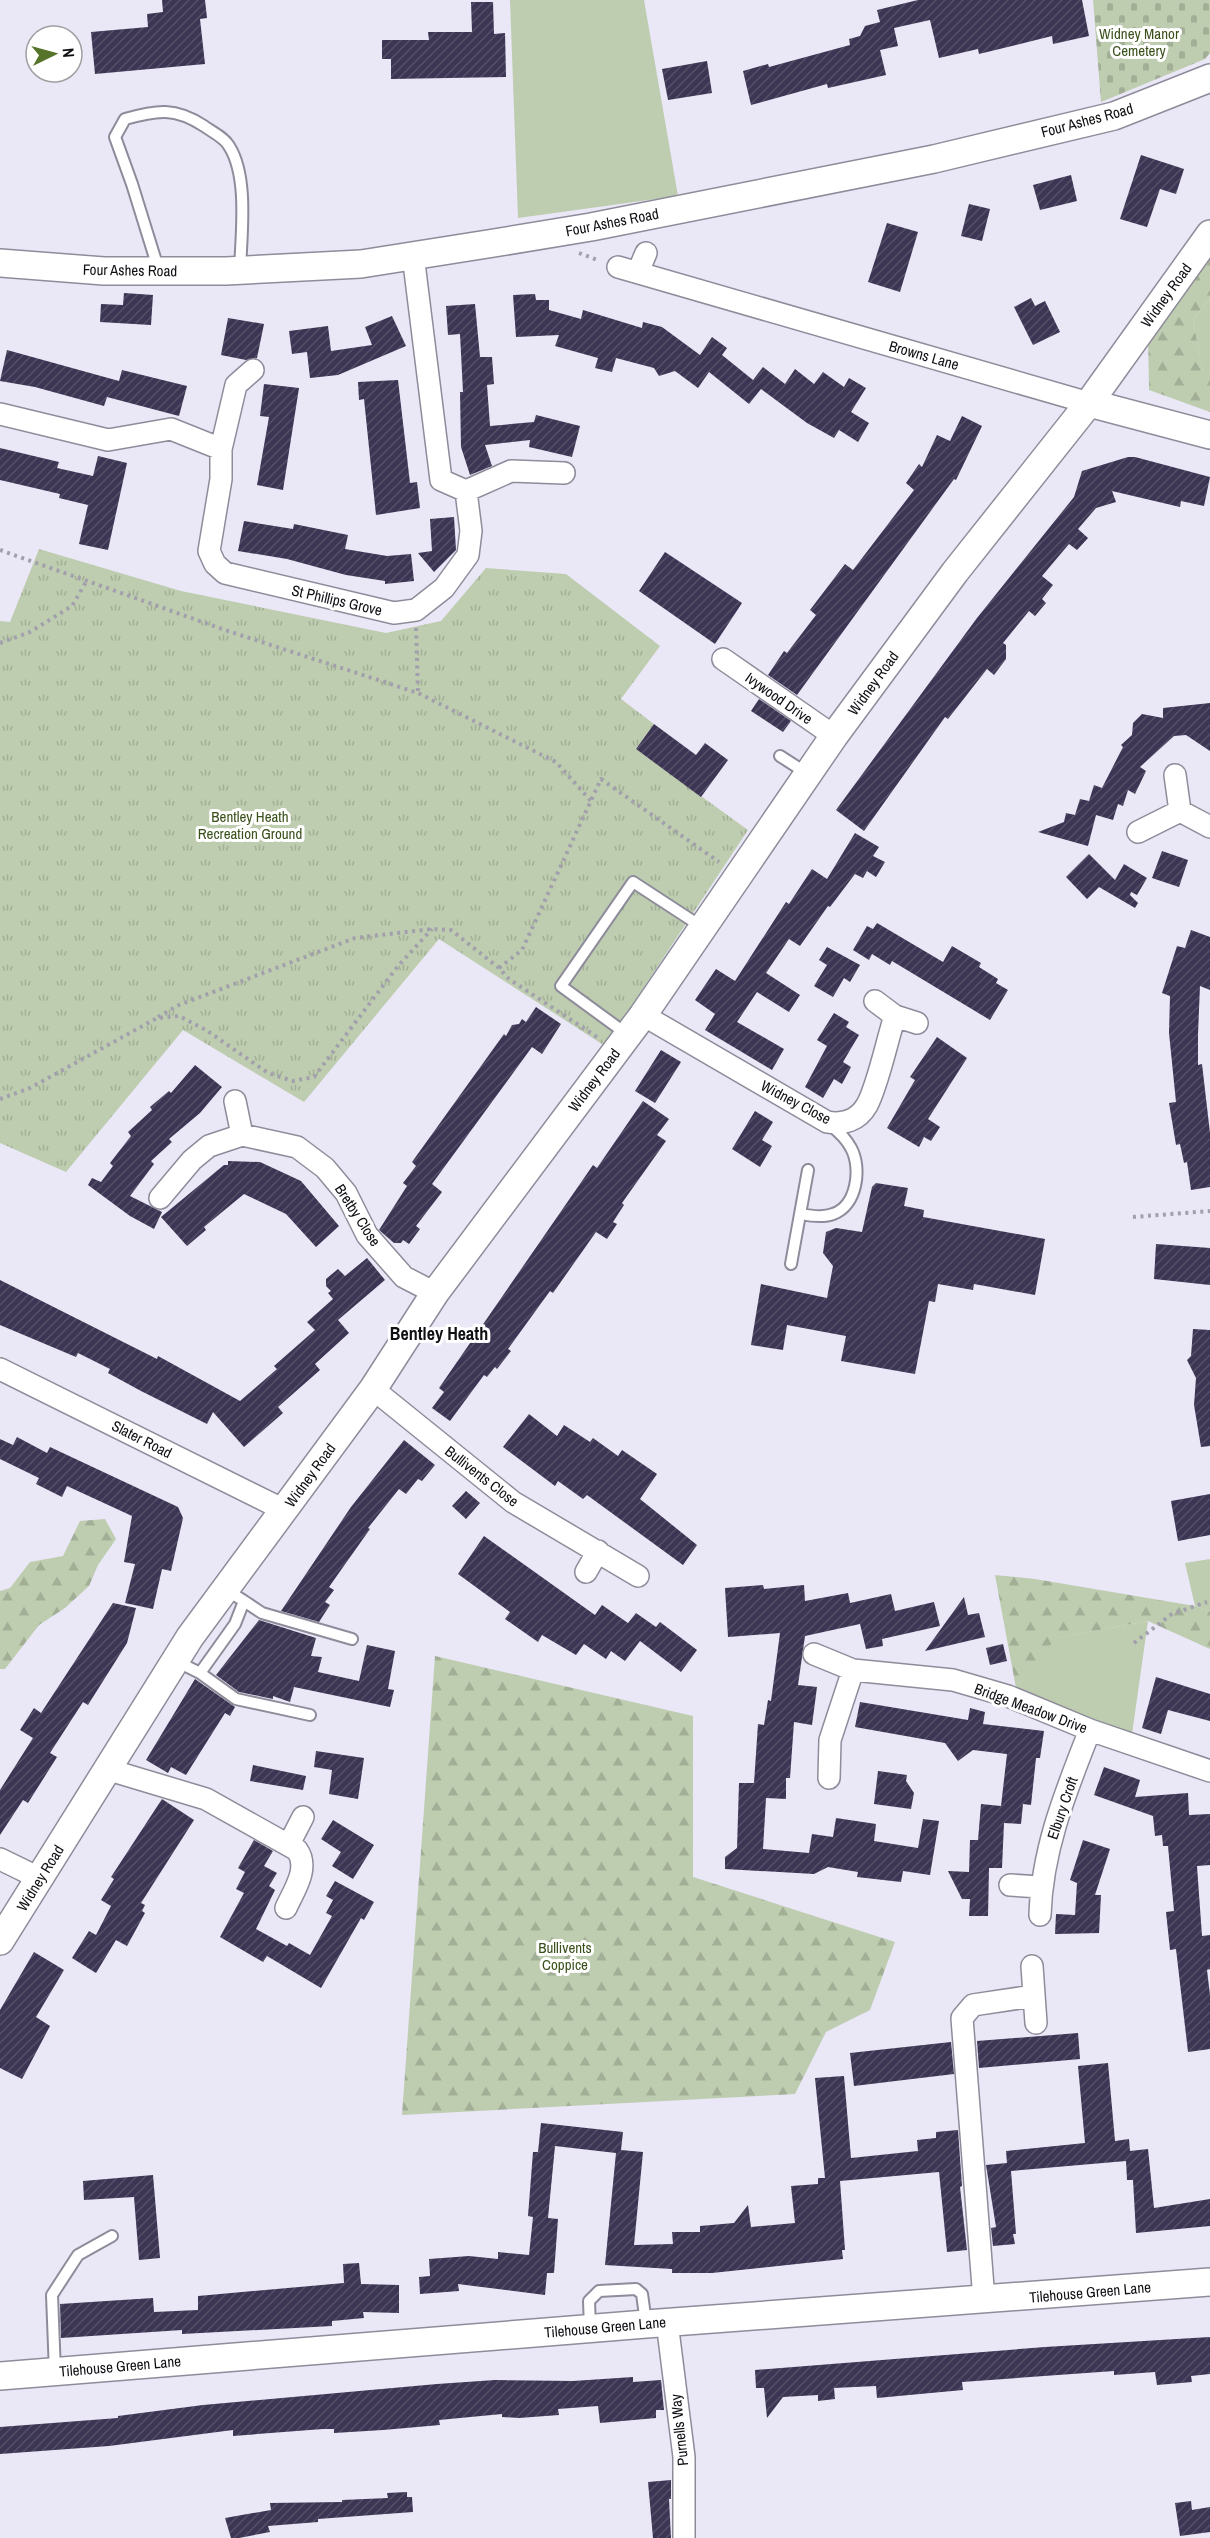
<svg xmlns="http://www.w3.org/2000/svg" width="1210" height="2538" viewBox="0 0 1210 2538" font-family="'Archivo Narrow',sans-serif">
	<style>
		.grass { fill: #becdaf }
		.forest { fill: url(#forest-firs) }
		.cemetery { fill: url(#cemetery-stones) }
		.park { fill: url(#park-tufts) }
		.building { fill: url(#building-hatch) }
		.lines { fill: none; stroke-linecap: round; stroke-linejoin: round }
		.service-casing { stroke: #8e8c9a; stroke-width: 14 }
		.minor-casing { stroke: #8e8c9a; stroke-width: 24 }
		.tertiary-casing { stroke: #8e8c9a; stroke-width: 30 }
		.path { stroke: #a2a0ac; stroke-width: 4; stroke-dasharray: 3 4.5; stroke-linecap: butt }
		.service { stroke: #fff; stroke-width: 10 }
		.minor { stroke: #fff; stroke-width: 21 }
		.tertiary { stroke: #fff; stroke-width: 27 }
		.labels { text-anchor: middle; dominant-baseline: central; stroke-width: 6; stroke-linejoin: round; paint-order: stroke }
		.park-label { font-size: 15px; fill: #3a501b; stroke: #fff }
		.street-label { font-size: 15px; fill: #100f14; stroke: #fff }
		.quarter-label { font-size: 18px; font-weight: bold; fill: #100f14; stroke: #fff }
	</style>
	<defs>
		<pattern id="forest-firs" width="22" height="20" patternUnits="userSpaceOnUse" patternTransform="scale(1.5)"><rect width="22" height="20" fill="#becdaf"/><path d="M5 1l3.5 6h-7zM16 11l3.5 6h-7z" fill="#a2af96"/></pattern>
		<pattern id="cemetery-stones" width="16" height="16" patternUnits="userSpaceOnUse" patternTransform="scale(1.5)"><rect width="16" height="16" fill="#becdaf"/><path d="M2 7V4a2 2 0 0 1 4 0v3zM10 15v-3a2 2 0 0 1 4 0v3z" fill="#a2af96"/></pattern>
		<pattern id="park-tufts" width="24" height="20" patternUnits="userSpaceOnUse" patternTransform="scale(1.5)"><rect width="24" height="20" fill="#becdaf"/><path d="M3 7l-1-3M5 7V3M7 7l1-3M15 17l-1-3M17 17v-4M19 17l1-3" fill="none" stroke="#a2af96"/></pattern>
		<pattern id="building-hatch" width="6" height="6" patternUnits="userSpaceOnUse" patternTransform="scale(1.5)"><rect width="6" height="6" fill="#3c3553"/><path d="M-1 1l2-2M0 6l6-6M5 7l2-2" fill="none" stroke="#554f67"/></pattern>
	</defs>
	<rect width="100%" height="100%" fill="#eae7f7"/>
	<path class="grass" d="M510 0H644L678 196 518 218Z
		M1210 298V375L1203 373 1193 320Z
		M1210 1559V1611L1195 1606 1185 1563Z
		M1148 1621 1132 1734 1016 1688 1055 1638Z"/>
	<path class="forest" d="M1210 258V298L1193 320 1203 372 1210 375V412L1149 390 1148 333Z
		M105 1519 116 1539 98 1565 89 1586 65 1608 39 1625 5 1669H0V1591L10 1588 30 1562 63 1556 80 1521Z
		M995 1575 1035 1579 1195 1606 1210 1611V1649L1148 1621 1056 1638 1016 1688Z
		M435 1656 693 1716V1877L895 1942 870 2010 826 2032 795 2094 402 2115Z"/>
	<path class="cemetery" d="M1093 0H1210V53L1205 59 1101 102Z"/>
	<path class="park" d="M39 549 181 591 386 633 441 621 486 568 566 574 660 646 621 699 654 724 636 749 748 830 605 1046 439 939 304 1102 183 1030 66 1172 0 1143V621L10 622Z"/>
	<path class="building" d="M162 0H205L207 18 200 19 205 64 95 74 91 32 148 27 147 14 163 12Z
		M918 0H1082L1089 36 1053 44 1052 36 979 54 978 49 939 58 930 20 894 28 898 46 880 50 886 75 828 88 827 84 751 105 743 71 768 64 769 67 850 45 849 39 860 36 865 26 880 22 877 10Z
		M471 2H493L494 34 505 33 506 77 391 79V59H382V40H429L428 32H472Z
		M707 61 712 93 668 100 662 69Z
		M1141 155 1184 169 1176 194 1160 189 1147 227 1120 219Z
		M1071 175 1077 201 1040 210 1033 185Z
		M969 204 990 209 982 241 961 236Z
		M887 223 918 232 900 292 868 282Z
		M124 293 153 295 151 325 100 322 101 304 123 305Z
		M535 294 536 300H549V310L581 319 583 310 642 328 643 322 662 327 700 355 712 337 727 348 722 355 753 380 763 367 785 384 795 369 814 384 823 372 844 387 849 378 866 388 851 412 869 423 858 442 839 430 834 438 807 423 761 389 749 404 709 372 698 388 675 371 659 376 654 368 616 358 612 372 595 368 598 358 555 346 559 335 516 337 513 295Z
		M1031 298 1035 306 1045 301 1060 332 1033 345 1014 307Z
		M475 304 480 357H492L494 384 487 385 490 426 534 422 536 415 580 426 572 457 529 447 530 440 485 445 492 466 470 475 461 447 460 392H463L460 334 448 335 446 306Z
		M392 316 406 346 338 375 310 378 307 352 292 354 289 331 328 326 331 351 372 345 365 327Z
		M228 318 264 324 257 358 246 360 221 355Z
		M7 350 119 381 122 370 187 386 179 416 107 397 104 406 35 387 0 381Z
		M398 380 410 483 417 482 420 508 376 515 364 399 359 400 358 382Z
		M264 384 299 388 283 490 257 485 269 417 260 416Z
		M962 416 982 426 956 480 954 479 797 695 768 675 784 651 787 653 816 615 810 610 845 564 853 570 914 490 906 483 919 464 922 467 937 435 950 441Z
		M0 448 59 462 57 468 93 476 98 456 127 463 108 550 79 544 88 505 59 498 60 494 0 480Z
		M1128 457H1135L1210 477 1204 506 1181 501 1180 507 1112 491 1116 502 1096 508 1078 529 1088 538 1077 550 1069 544 1042 576 1053 585 1042 599 1046 603 1035 616 1029 611 1003 643 1006 645V659L994 675 987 669 948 719 945 717 864 831 836 810 977 618 1074 497 1082 471Z
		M454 517 456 550 434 572 418 553 432 551 430 519Z
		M244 521 293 529 294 524 348 535 345 549 387 556 411 554 414 581 385 584V581L346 575 287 559 238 551Z
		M665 552 742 603 715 644 639 591Z
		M759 699 791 721 783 732 751 711Z
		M1210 703V751L1186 735 1174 736 1140 767 1146 771 1135 794 1128 790 1123 806 1118 804 1113 820 1096 815 1088 846 1038 832 1064 822 1066 813 1075 815 1080 799 1089 801 1094 785 1102 788 1123 747 1121 745 1132 735 1133 723 1142 714 1163 718V708Z
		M654 724 696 755 705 743 728 760 701 797 636 749Z
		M855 833 879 847 873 856 885 862 876 877 867 871 863 878 855 874 830 907 828 906 800 946 789 939 766 973 800 995 789 1012 757 992 737 1022 784 1049 772 1070 705 1030 715 1014 695 1000 716 969 735 981 786 902 789 904 812 869 827 879Z
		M1162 851 1188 860 1179 887 1152 878Z
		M1089 854 1115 880 1124 864 1147 878 1137 895 1131 892 1130 895 1138 903 1135 908 1099 887 1087 899 1066 877Z
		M877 923 943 962 952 946 981 963 979 967 998 979 996 983 1008 990 990 1020 892 961 890 965 872 954 869 960 853 950 867 926 873 929Z
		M1191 930 1210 937V990L1200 986 1198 1034V1065L1202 1064 1210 1133V1187L1191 1190 1187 1162 1184 1163 1180 1144 1176 1145 1169 1103 1176 1102 1169 1033 1170 996 1162 993 1177 946 1185 948Z
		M827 947 860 965 850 982 844 978 833 997 814 986 827 965 819 960Z
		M536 1007 561 1024 542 1054 532 1047 432 1184 442 1192 416 1226 420 1229 409 1244 403 1240 401 1243H394L379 1230 407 1186 403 1183 416 1166 412 1162 504 1034 506 1036 512 1025 519 1024 522 1019 526 1022Z
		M834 1013 849 1022 846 1027 859 1035 843 1062 851 1067 842 1084 834 1079 823 1098 805 1087 827 1046 817 1040Z
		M937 1037 967 1058 928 1119 940 1127 931 1141 924 1137 919 1147 887 1128 915 1080 910 1077Z
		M661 1050 681 1062 655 1103 635 1091Z
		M195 1065 222 1087 200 1113 169 1139 172 1142 151 1161 154 1164 130 1196 162 1212 154 1229 130 1216 88 1185 92 1178 101 1182 113 1166 110 1163 131 1136 128 1132 152 1110 150 1107 169 1091 171 1093Z
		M643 1101 669 1119 657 1135 666 1141 622 1203 624 1205 613 1222 617 1224 607 1239 596 1232 553 1293 550 1291 508 1349 511 1351 497 1369 495 1367 487 1377 484 1375 450 1421 432 1408 444 1392 439 1388 593 1165 597 1168Z
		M755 1111 773 1122 762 1140 772 1146 760 1167 732 1149Z
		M228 1161 260 1162 301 1181 339 1226 316 1247 286 1214 244 1194 204 1227 206 1230 187 1246 161 1217 224 1165H228Z
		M876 1183 908 1188 904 1206 924 1210 923 1217 1045 1239 1035 1295 974 1284 973 1290 938 1284 935 1302 929 1301 915 1374 841 1361 846 1336 787 1325 783 1350 751 1345 761 1284 827 1298 833 1266 823 1253 826 1232 836 1228 862 1232 872 1187Z
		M1156 1244 1210 1248V1285L1154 1279Z
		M367 1258 385 1280 338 1320 349 1333 315 1364 320 1370 278 1407 283 1413 244 1447 213 1412 207 1424 141 1391 108 1373 110 1369 78 1353 76 1357 0 1325V1280L157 1359 158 1356 240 1401 277 1369 274 1366 315 1330 307 1322 333 1299 328 1293 331 1291 326 1286V1279L338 1269 345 1276Z
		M1193 1329 1210 1330V1446L1201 1447 1194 1405 1196 1378 1187 1360 1191 1356Z
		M529 1414 557 1436 564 1425 590 1442 593 1438 618 1456 622 1450 657 1474 640 1499 697 1545 683 1565 587 1495 583 1499 558 1481 555 1486 503 1447Z
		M17 1437 47 1453 50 1447 178 1507 183 1518 171 1571 162 1569 153 1609 125 1603 135 1564 124 1562 132 1516 67 1486 62 1497 36 1484 39 1478 0 1459V1439L13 1445Z
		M404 1440 435 1465 422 1481 418 1479 406 1494 399 1489 368 1528 370 1529 329 1587 334 1590 325 1602 330 1605 319 1622 281 1611 351 1507Z
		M466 1491 480 1503 466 1519 452 1506Z
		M1210 1494V1535L1178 1541 1171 1501Z
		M484 1536 595 1615 602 1605 628 1623 636 1613 656 1627 660 1622 697 1650 681 1672 640 1641 625 1661 611 1651 606 1659 584 1644 576 1655 542 1635 538 1642 505 1619 510 1612 458 1574Z
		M763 1585 764 1589 804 1585 805 1601 848 1593 850 1603 891 1594 895 1611 934 1602 940 1626 882 1639 883 1646 866 1649 860 1624 805 1636 798 1685 817 1687 812 1725 794 1722 790 1778H786V1799L766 1798 763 1849 809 1853 812 1834 833 1837 836 1818 876 1824 874 1841 918 1848 923 1819 939 1821 930 1875 903 1871 901 1882 857 1877 858 1872 828 1867 814 1874 725 1869V1857L737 1848 739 1783H754L758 1724 764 1725 768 1700 771 1701 780 1633 728 1637 725 1588Z
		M964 1597 968 1615 979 1613 985 1637 925 1651Z
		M113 1603 136 1608 127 1643 88 1705 83 1702 50 1753 57 1757 28 1803 23 1800 0 1835V1790L33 1738 20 1730 34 1708 41 1713Z
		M259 1620 316 1638 311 1656 322 1657 318 1672 359 1681 367 1645 395 1651 388 1689 394 1690 390 1707 294 1687 290 1702 273 1696V1699L239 1692 216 1675Z
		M1003 1644 1007 1661 990 1665 986 1648Z
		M1156 1677 1210 1694V1721L1168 1710 1161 1734 1142 1728Z
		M195 1679 235 1707 230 1716 225 1713 186 1775 171 1767 168 1773 146 1760Z
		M860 1702 968 1720 970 1708 985 1712 983 1724 1044 1731 1040 1758H1036L1031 1805 1023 1804 1021 1824 1004 1823 1002 1868H989L988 1916H969L970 1899H962L948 1871 969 1872 970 1840H978L981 1804 1001 1806 1007 1754 973 1750 958 1761 945 1743 855 1727Z
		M316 1751 364 1758 358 1799 329 1794 332 1770 314 1767Z
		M253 1765 306 1776 303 1790 250 1781Z
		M1104 1767 1140 1780 1135 1797 1188 1793 1189 1815 1210 1814V1865L1197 1866 1202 1936 1210 1935V1969L1207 1970 1210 1995V2049L1188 2052 1176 1949 1170 1950 1166 1912 1174 1911 1168 1846H1163L1162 1835 1155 1836 1153 1816 1094 1795Z
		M878 1771 907 1775 906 1781 914 1793 911 1809 874 1804Z
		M162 1799 194 1820 141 1903 145 1905 142 1911 145 1913 127 1946 116 1940 96 1973 72 1958 89 1931 96 1935 111 1906 101 1900 114 1879 111 1877Z
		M333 1820 374 1845 353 1879 332 1866 341 1852 321 1839Z
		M254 1840 273 1851 264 1866 277 1873 269 1886 275 1890 256 1929 287 1946 289 1943 310 1955 332 1916 326 1913 333 1900 326 1896 335 1881 374 1902 364 1920 361 1918 321 1988 267 1956 263 1962 220 1937 244 1893 236 1889 245 1872 238 1868Z
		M1083 1840 1110 1849 1095 1895H1101L1099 1933 1055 1934 1056 1914 1075 1915 1077 1883 1070 1880Z
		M34 1952 64 1970 36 2017 50 2026 22 2079 0 2068V2010Z
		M1078 2033 1080 2059 979 2068 977 2041Z
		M951 2042 954 2074 854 2086 850 2053Z
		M1108 2063 1115 2141 1129 2139 1130 2151 1148 2149 1154 2208 1210 2199V2226L1136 2233 1133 2180H1127L1126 2161 1011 2171 1016 2234H1013L1015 2244 993 2246 991 2228 996 2227 986 2165 1007 2163 1006 2151 1085 2143 1078 2066Z
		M844 2076 851 2158 918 2151 917 2140 936 2138V2132L958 2130 962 2186 960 2187 967 2250 947 2252 939 2172 840 2181 845 2250H842L843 2259 712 2273H672V2269L605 2265 616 2153 555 2146 548 2218 558 2219 554 2273H547L545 2295 458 2284 459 2291 420 2294 419 2277 430 2276 429 2259 469 2256 498 2259V2252L529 2255 533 2217 528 2216 533 2152H538L541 2123 623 2132 621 2150 643 2152 634 2245 673 2244 672 2232H700V2226L734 2223 748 2205 751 2227 795 2223 791 2186 818 2184V2178H825L815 2078Z
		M153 2175 160 2258 139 2260 134 2197 84 2200 83 2181Z
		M359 2263 361 2284 399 2285V2313L363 2312 364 2318 332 2321V2326L182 2334V2330L61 2338 60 2304 153 2298 154 2312 198 2310V2296L344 2283 343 2264Z
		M1210 2337V2374L1191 2376 1192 2382 1157 2385 1155 2372 1114 2375V2371L962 2382 963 2390 877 2398 876 2386 834 2388 835 2399 818 2401V2395L783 2397 767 2418 764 2388H756L755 2370 1045 2347Z
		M633 2377V2382L661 2380 664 2410H656V2418L600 2423 598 2406 558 2409 559 2415 519 2418 502 2417V2414L439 2420 440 2425 383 2430 334 2433V2429H323L233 2436V2430L109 2446 0 2454V2427L118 2418V2416L203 2405 437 2384 495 2380 573 2381Z
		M671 2480V2499H669L671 2538H653L648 2482Z
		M407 2492V2497H412L413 2512 318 2519V2522L268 2526 270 2532 239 2538H231L225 2518 271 2510 270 2503 342 2502V2500L388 2498 387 2493Z
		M1191 2501 1192 2510 1210 2507V2532L1180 2536 1175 2503Z"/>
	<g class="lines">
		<defs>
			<path id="service" d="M159 271 132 184 115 137 125 119C157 110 175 107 204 126 212 132 224 137 229 146 249 177 241 236 240 271
				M780 756 808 774
				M628 1035 561 986 633 882 702 927
				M801 1214C811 1216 823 1218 833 1214 857 1206 862 1168 851 1148 846 1138 838 1131 829 1124
				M791 1264 808 1170
				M244 1601 262 1613 352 1639
				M176 1661 200 1673 235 1624 244 1601 225 1589
				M200 1673 236 1699 310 1715
				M590 2328 589 2301 599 2291 636 2289 642 2294 646 2323
				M55 2372 52 2295 78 2255 112 2236"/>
			<path id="minor" d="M618 267 1089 403
				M638 272 646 253
				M0 414 108 440 171 429 221 449V479L209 551 215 564 225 573 394 613 416 610 444 588 468 555 471 531 466 491 441 480 413 255
				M221 449 236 385 253 370
				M466 491 511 471 564 473
				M723 659 834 736
				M1180 811 1210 827
				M1138 832 1180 811 1175 775
				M875 1001 895 1016 917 1023
				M643 1015 827 1122C843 1125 858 1121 867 1105 878 1085 887 1040 895 1016
				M235 1101 242 1135
				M160 1198 192 1160 209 1146 242 1135 297 1147 325 1168 346 1193 367 1235 404 1277 435 1293
				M0 1369 284 1510
				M373 1389 513 1502 638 1576
				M586 1572 598 1551
				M814 1654 853 1670 953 1680 1008 1696 1090 1730 1210 1771
				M106 1769 206 1799 297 1850C310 1868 294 1890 286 1908
				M829 1778 830 1740 853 1670
				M289 1844 303 1817
				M0 1859 41 1879
				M1010 1885 1040 1887
				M1040 1915C1042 1849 1066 1791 1090 1730
				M1032 1966 1036 2023
				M984 2300 962 2018 973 2005 1033 1996
				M667 2322 684 2457V2538"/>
			<path id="tertiary" d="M0 263 104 271H226L361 264 494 243 591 227 934 159 1114 116 1210 78
				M1089 403 1210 435
				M0 1941 190 1637 373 1389 435 1293 643 1015 834 736 955 572 1089 403 1210 234
				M0 2376 646 2324 1210 2282"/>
		</defs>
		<use href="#service" class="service-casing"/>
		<use href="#minor" class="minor-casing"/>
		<use href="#tertiary" class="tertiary-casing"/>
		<path class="path" d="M579 253 600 261
			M0 550 228 631 418 693 556 762 591 801
			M416 628 418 693
			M0 643 30 632 72 606 86 582
			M499 968 522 950 601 779 719 862
			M158 1017 179 1005 355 938 432 929 451 930 499 968 509 979 597 1037
			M0 1099 30 1088 157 1018 179 1016 206 1030 268 1073 293 1081 314 1077 398 966 432 929
			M1133 1217 1210 1211
			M1134 1643 1172 1614 1207 1602"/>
		<use href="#service" class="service"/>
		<use href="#minor" class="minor"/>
		<use href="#tertiary" class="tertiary"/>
	</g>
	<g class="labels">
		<g class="park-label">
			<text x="1139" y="33">Widney Manor<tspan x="1139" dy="17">Cemetery</tspan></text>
			<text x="250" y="816">Bentley Heath<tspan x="250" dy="17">Recreation Ground</tspan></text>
			<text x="565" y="1947">Bullivents<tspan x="565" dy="17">Coppice</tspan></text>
		</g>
		<g class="street-label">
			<text transform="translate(1087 120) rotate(-15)">Four Ashes Road</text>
			<text transform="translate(612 222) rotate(-11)">Four Ashes Road</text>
			<text transform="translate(130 270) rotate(1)">Four Ashes Road</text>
			<text transform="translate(1166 295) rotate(-54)">Widney Road</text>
			<text transform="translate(924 355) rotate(16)">Browns Lane</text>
			<text transform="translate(337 600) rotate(13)">St Phillips Grove</text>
			<text transform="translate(873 683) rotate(-54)">Widney Road</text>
			<text transform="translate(779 698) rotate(35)">Ivywood Drive</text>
			<text transform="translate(594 1080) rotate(-53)">Widney Road</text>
			<text transform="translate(796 1102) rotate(28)">Widney Close</text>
			<text transform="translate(358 1215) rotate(57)">Bretby Close</text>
			<text transform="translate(142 1439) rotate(27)">Slater Road</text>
			<text transform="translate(310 1475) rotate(-54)">Widney Road</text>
			<text transform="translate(482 1476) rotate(38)">Bullivents Close</text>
			<text transform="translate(1031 1708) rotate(20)">Bridge Meadow Drive</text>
			<text transform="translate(1062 1808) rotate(-71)">Elbury Croft</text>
			<text transform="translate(40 1878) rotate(-58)">Widney Road</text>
			<text transform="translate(1090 2292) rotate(-5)">Tilehouse Green Lane</text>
			<text transform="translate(605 2327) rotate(-5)">Tilehouse Green Lane</text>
			<text transform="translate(120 2366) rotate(-5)">Tilehouse Green Lane</text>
			<text transform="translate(679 2430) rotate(-96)">Purnells Way</text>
		</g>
		<g class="quarter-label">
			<text x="439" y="1333">Bentley Heath</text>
		</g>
	</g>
	<g transform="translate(54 54) rotate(85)"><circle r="28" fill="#ffffff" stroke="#9f9fa1" stroke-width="1.5"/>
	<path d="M0-4.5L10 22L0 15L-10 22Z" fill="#557329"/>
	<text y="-9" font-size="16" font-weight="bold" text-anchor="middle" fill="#100f14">N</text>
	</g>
</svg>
